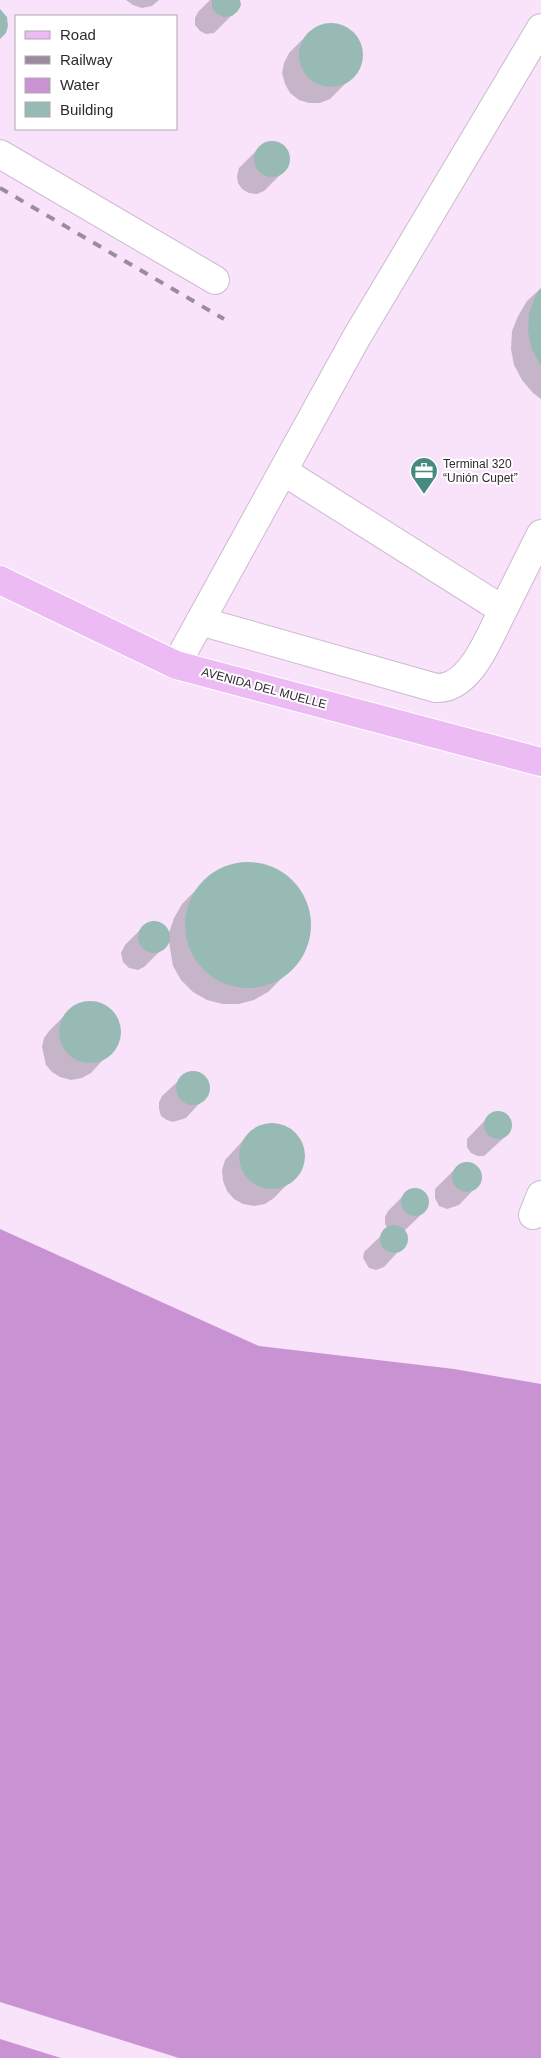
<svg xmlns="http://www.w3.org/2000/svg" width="541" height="2058" viewBox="0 0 541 2058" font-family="Helvetica,sans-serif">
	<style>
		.water { fill: #c992d2 }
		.pier { fill: #f8e3fb }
		.shadow { fill: #0003 }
		.building { fill: #97bbb4 }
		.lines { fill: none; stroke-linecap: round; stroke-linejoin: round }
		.minor-casing { stroke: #ceb9d1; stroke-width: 30 }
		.major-casing { stroke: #fff; stroke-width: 30 }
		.minor { stroke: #fff; stroke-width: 28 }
		.major { stroke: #ecbbf4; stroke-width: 28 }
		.rail { stroke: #9b8c9d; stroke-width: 4; stroke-dasharray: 9 9; stroke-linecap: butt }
		.labels { text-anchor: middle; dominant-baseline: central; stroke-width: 4; stroke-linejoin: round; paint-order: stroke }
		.poi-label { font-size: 12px; fill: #312932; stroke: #fff; text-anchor: start }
		.street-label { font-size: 12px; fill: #312932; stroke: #fff }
	</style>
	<rect width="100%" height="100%" fill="#f8e3fb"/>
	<path class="water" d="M0 1229 259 1346 454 1369 541 1384V2058H0Z"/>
	<path class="pier" d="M0 2002 179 2058H61L0 2039Z"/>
	<path class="shadow" d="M126 0H159L152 6 142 8 133 5Z
		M210 0H239L237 10 214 33 206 34 200 31 195 25V18L198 12Z
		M326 24H336L346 27 355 34 360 44 362 54 361 65 355 74 330 99 320 103H309L299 100 290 93 285 84 282 73 284 63 289 53 307 35 315 28Z
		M269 142H277L284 145 288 151 290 159 288 167 264 191 257 194 249 193 242 189 238 183 237 176 239 168 262 145Z
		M541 288V399L533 393 522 380 514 365 511 349 512 331 518 316 527 301Z
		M241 863 257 864 273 868 286 877 297 888 305 902 309 918V933L305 949 297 963 268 992 254 1000 239 1004H223L207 1000 193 992 181 980 173 966 169 942 144 967 138 970 129 968 123 962 121 953 125 945 143 927 149 923H156L162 925 167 930 168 936 174 918 182 904 211 875 225 867Z
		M86 1002 97 1003 106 1007 114 1015 119 1025V1036L116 1046 91 1073 82 1078 71 1080 60 1077 52 1072 46 1065 42 1047 44 1038 50 1030 68 1012 76 1005Z
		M195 1072 202 1075 207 1081 209 1088 208 1094 186 1118 173 1122 167 1120 161 1116 159 1109V1102L162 1096 187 1073Z
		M495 1112H502L510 1120 511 1127 508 1134 484 1156H478L471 1153 467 1147V1139L490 1115Z
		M270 1124 281 1125 292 1131 300 1140 303 1150 304 1161 299 1172 274 1198 265 1204 254 1206 243 1204 234 1199 227 1191 223 1181 222 1170 225 1160 249 1134 259 1127Z
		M466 1162 473 1164 479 1169 481 1182 459 1205 447 1209 439 1206 435 1198V1189L459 1165Z
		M417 1190 423 1192 428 1203 426 1210 403 1232 406 1235V1243L384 1267 376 1270 369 1268 363 1258 364 1252 388 1229 385 1224V1217L388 1211 406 1193Z"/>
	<path class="building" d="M212 0H240L241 5 238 11 232 16 224 17 217 14 212 8Z
		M0 9 7 17 8 26 6 33 0 39Z
		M299 55a32 32 0 1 1 64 0a32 32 0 1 1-64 0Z
		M254 159a18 18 0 1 1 36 0a18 18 0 1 1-36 0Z
		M541 288V366L531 348 528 331 529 313 535 297Z
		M185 925a63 63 0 1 1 126 0a63 63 0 1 1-126 0Z
		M138 937a16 16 0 1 1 32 0a16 16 0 1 1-32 0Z
		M59 1032a31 31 0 1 1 62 0a31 31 0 1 1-62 0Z
		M176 1088a17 17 0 1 1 34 0a17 17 0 1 1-34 0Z
		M484 1125a14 14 0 1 1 28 0a14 14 0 1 1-28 0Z
		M239 1156a33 33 0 1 1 66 0a33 33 0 1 1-66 0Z
		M452 1177a15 15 0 1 1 30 0a15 15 0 1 1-30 0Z
		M401 1202a14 14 0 1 1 28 0a14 14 0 1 1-28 0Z
		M380 1239a14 14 0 1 1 28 0a14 14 0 1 1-28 0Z"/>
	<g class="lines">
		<defs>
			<path id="minor" d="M0 154 215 280
				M503 610 541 534
				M200 621 436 688C441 688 447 687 451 685 476 674 491 633 503 610L283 471
				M176 665 355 340 541 28
				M533 1215 541 1195"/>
			<path id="major" d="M0 580 176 665 541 762"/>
		</defs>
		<use href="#minor" class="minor-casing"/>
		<use href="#major" class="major-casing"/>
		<use href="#minor" class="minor"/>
		<use href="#major" class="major"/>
		<path class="rail" d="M0 188 224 319"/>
	</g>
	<defs>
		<symbol id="office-pin" viewBox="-11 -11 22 30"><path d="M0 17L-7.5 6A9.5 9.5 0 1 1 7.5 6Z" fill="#468a80" stroke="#fff"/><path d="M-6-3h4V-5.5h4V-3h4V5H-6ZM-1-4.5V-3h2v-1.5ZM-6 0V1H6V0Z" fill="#fff"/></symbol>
	</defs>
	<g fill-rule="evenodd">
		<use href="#office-pin" x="408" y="455" width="32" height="43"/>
	</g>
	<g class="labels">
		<g class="poi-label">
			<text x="443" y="464">Terminal 320<tspan x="443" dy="14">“Unión Cupet”</tspan></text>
		</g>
		<g class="street-label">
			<text transform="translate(264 688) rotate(15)">AVENIDA DEL MUELLE</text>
		</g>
	</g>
	<rect x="15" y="15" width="162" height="115" fill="#ffffff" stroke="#ada9ad"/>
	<rect x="25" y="31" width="25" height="8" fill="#ecbbf4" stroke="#ada9ad"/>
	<text x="60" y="40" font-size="15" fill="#312932">Road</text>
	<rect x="25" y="56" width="25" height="8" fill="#9b8c9d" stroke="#ada9ad"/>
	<text x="60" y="65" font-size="15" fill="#312932">Railway</text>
	<rect x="25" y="78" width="25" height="15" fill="#c992d2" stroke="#ada9ad"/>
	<text x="60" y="90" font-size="15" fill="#312932">Water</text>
	<rect x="25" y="102" width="25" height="15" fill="#97bbb4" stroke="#ada9ad"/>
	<text x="60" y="115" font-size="15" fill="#312932">Building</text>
</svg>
